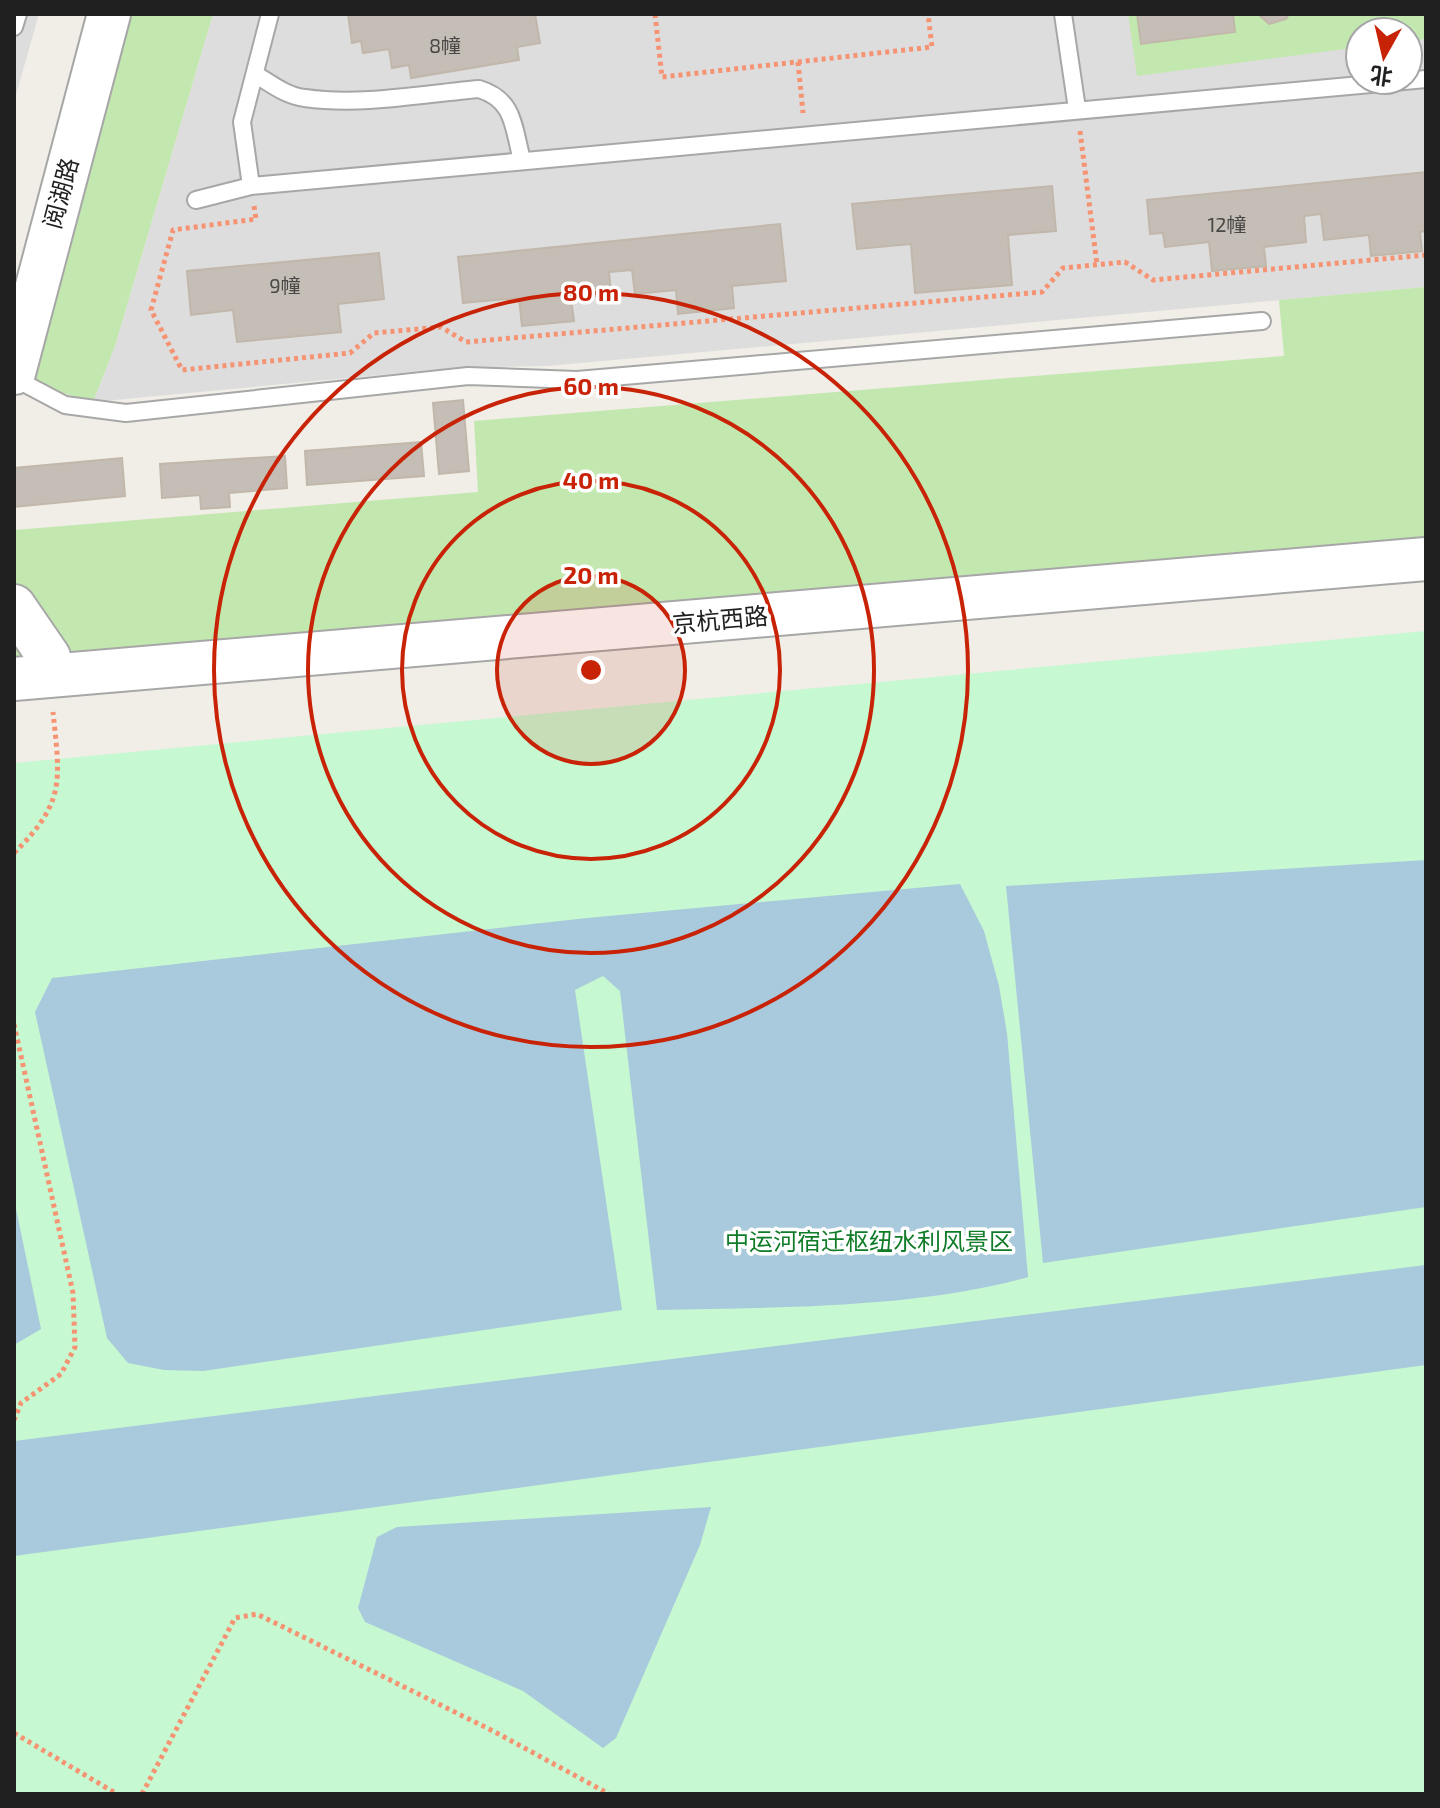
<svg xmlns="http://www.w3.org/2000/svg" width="1440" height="1808" viewBox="0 0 1440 1808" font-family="'Exo 2','Noto Sans SC',sans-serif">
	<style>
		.residential { fill: #dedddd; fill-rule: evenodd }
		.grass { fill: #c3e8af }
		.park { fill: #c6f8d1 }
		.water { fill: #a9c9dc }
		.building { fill: #c5beb6; stroke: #c1b7aa; stroke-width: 2 }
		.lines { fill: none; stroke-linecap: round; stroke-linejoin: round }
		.service-casing { stroke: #a7a7a7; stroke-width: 20 }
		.tertiary-casing { stroke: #a7a7a7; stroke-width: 46 }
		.path { stroke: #f59373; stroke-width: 5; stroke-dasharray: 4 4; stroke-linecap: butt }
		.service { stroke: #fff; stroke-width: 16 }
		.tertiary { stroke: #fff; stroke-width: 42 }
		.ring { fill: none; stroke: #c82307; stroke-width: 4 }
		.labels { text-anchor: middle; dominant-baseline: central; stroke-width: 7; stroke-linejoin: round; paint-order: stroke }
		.number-label { font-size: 20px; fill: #494846 }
		.street-label { font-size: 24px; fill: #202020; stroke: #fff }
		.park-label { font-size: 24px; fill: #107c28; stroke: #fff }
		.centre { fill: #c82307; stroke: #fff; stroke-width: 4 }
		.ring-label { font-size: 24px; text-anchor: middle; font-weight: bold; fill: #c82307; stroke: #fff; stroke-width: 7; stroke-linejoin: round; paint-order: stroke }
	</style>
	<rect width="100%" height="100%" fill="#f0eee7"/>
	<path class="residential" d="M14 14H39L14 102Z
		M213 14H1426V287L547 366 454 368 93 402 115 346ZM1360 32H1408V80H1360Z"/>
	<path class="grass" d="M129 14H213L115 346 93 402 49 389 33 379 29 352Z
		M1128 14H1426V39L1408 41V32H1360V47L1137 76Z
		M1426 287V538L14 662V530L478 492 474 421 1284 356 1279 300Z"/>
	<path class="park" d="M1426 631V1794H14V763Z"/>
	<path class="water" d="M1426 860V1207L1043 1263 1006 886Z
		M960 884 984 931 999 986 1007 1033 1028 1277C914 1309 776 1307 657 1310L620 991 603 976 575 990 622 1310 203 1371 164 1370 128 1363 107 1338 35 1012 52 978 587 918Z
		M14 1199 41 1329 14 1345Z
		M1426 1265V1365L14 1556V1441Z
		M711 1507 700 1545 616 1738 603 1748 523 1691 365 1622 358 1608 377 1537 397 1527Z"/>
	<path class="building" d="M348 14H535L540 43 517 47 519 60 411 78 409 65 392 68 389 49 363 53 361 41 352 43Z
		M1137 14H1233L1235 32 1141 44Z
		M1258 14H1289L1286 19 1269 24Z
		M1426 172V231L1420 232 1422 251 1371 256 1369 235 1324 240 1321 214 1304 216 1306 242 1264 247 1266 266 1212 271 1209 242 1165 247 1163 233 1150 234 1147 200Z
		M1052 186 1056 231 1008 235 1012 285 915 293 911 244 857 249 852 204Z
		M780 224 786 281 732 286 734 308 678 314 676 290 635 294 632 270 609 272 611 295 571 299 574 321 522 326 519 298 463 303 458 257Z
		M379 253 384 299 338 304 341 332 237 342 233 310 191 315 187 271Z
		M463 400 469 471 439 474 433 403Z
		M421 442 424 476 307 485 305 451Z
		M285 456 287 488 229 493 230 507 201 509 200 495 162 498 160 464Z
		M122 458 125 496 14 507V468Z"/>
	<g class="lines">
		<defs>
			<path id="service" d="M1063 14 1077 109
				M14 27 18 14
				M255 74C270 83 286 96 305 98 361 106 422 94 479 89 515 100 513 127 522 160
				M251 186 242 122 270 14
				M196 200 251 186 1426 79
				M14 378 65 405 126 413 468 376 577 380 1262 321"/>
			<path id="tertiary" d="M14 373 109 14
				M14 606 49 657V675
				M14 679 1426 559"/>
		</defs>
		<use href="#service" class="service-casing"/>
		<use href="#tertiary" class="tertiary-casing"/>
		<path class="path" d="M655 14 662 77 932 47 928 14
			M798 62 803 113
			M1080 131 1097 265
			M254 206 256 219 173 230 151 310 182 370 350 353 374 333 441 327 466 342 1042 292 1063 268 1125 262 1153 280 1426 255
			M14 853C66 802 60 780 53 712
			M14 1024 73 1293 75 1347 61 1374 21 1403 14 1420
			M14 1733 117 1794
			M142 1794 235 1618 257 1614 495 1732 609 1794"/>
		<use href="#service" class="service"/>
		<use href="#tertiary" class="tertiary"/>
	</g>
	<circle cx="591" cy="670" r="94" fill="#c82307" fill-opacity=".12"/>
	<g class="ring">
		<circle cx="591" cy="670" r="94"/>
		<circle cx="591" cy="670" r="189"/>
		<circle cx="591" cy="670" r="283"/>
		<circle cx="591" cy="670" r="377"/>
	</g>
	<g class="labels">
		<g class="number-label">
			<text x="445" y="45">8幢</text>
			<text x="1227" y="224">12幢</text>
			<text x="285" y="285">9幢</text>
		</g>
		<g class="street-label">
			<text transform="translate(60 193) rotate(-75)">阅湖路</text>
			<text transform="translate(720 619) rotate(-5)">京杭西路</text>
		</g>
		<g class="park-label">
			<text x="869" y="1240">中运河宿迁枢纽水利风景区</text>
		</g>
	</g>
	<circle cx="591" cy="670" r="12" class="centre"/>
	<g class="ring-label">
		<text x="591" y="301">80 m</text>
		<text x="591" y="395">60 m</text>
		<text x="591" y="489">40 m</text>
		<text x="591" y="584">20 m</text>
	</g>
	<rect width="1440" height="1808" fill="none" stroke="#202020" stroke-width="32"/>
	<g transform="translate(1384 56) rotate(188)"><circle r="38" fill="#ffffff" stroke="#a6a6a6" stroke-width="2"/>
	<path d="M0-6L14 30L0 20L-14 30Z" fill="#c82307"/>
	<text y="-12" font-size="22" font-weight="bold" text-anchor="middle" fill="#202020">北</text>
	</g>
</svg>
